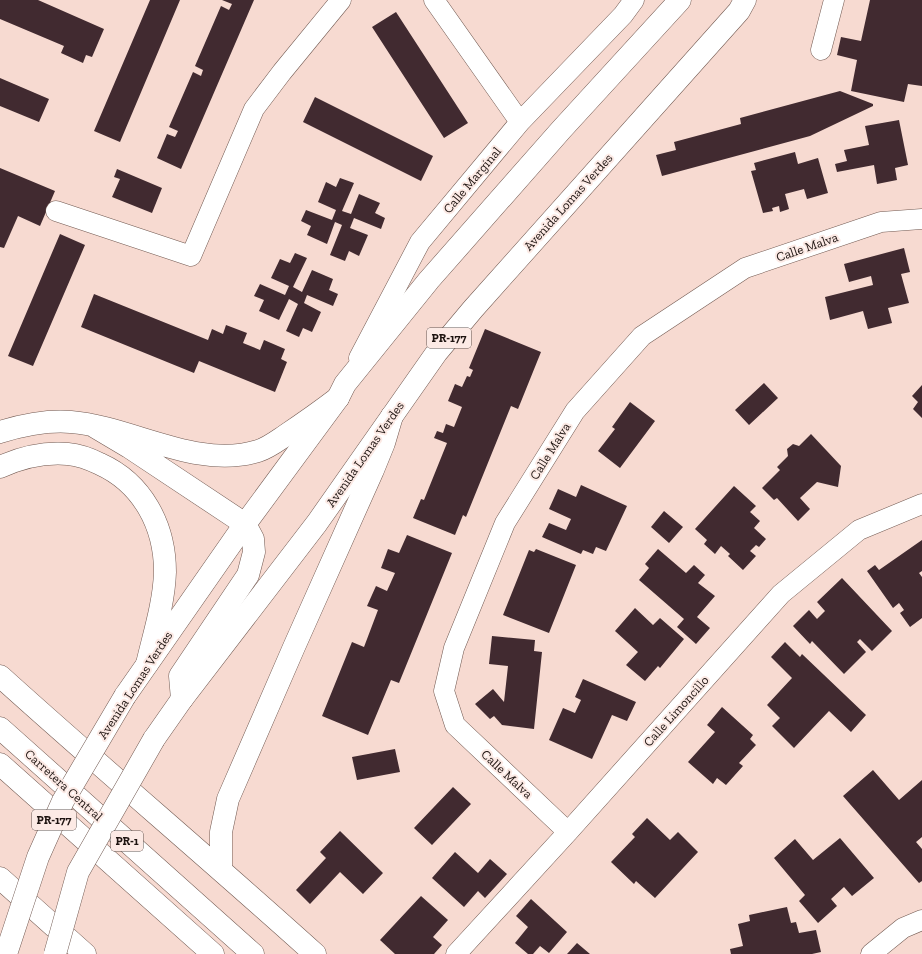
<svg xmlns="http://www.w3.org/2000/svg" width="922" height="954" viewBox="0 0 922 954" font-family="'Zilla Slab',serif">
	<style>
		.building { fill: #412a30 }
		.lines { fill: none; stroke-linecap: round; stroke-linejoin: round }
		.minor-casing { stroke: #725a52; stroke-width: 21 }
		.major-casing { stroke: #725a52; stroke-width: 23 }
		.highway-casing { stroke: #725a52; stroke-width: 23 }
		.minor { stroke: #fff; stroke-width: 20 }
		.major { stroke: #fff; stroke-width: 22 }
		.highway { stroke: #fff; stroke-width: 22 }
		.major-bridge-casing { stroke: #725a52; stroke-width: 23; stroke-linecap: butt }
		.major-bridge { stroke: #fff; stroke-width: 22 }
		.labels { text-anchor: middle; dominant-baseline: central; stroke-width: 4; stroke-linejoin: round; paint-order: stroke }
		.shield { fill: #fceae5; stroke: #615451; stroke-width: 1 }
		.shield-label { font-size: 12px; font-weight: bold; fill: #1e1411 }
		.street-label { font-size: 13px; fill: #1e1411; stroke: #fceae5 }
	</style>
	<rect width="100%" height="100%" fill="#f7dad1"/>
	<path class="building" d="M0 0H38L104 29 92 57 86 55 83 63 61 53 64 46 0 19Z
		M150 0H180L120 142 94 131Z
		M222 0H254L181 169 157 158 167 134 175 137 178 131 169 127 193 72 201 76 203 70 195 66 221 6 229 10 232 4Z
		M870 0H922V86L908 84 904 102 851 91 857 60 837 55 841 37 861 41Z
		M396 12 468 123 444 138 372 27Z
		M0 78 49 99 39 122 0 106Z
		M840 91 873 104V106L810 136 662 176 656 155 676 150 674 142 741 124 740 118Z
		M315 97 433 156 421 181 303 122Z
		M899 120 908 165 895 168 897 180 877 184 874 165 837 172 835 164 847 161 844 150 869 145 865 126Z
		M795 152 798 164 818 158 828 193 807 199 804 189 785 194 789 209 780 212 779 206 772 208 773 211 763 213 751 171 756 170 754 163Z
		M0 168 55 191 40 226 18 216 4 248 0 247Z
		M117 169 162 188 152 213 112 197 120 179 114 177Z
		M340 178 354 183 342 211 351 214 359 194 380 203 375 213 385 218 381 229 354 218 350 228 368 235 359 256 349 251 345 261 330 255 342 225 335 222 327 244 307 235 311 226 301 221 306 210 332 220 336 210 318 202 326 182 336 187Z
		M60 234 85 245 33 366 8 356Z
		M904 248 910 272 901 274 909 303 888 308 892 323 868 329 863 311 830 320 825 297 873 285 871 276 849 282 844 264Z
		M295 253 307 258 293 287 302 292 312 270 333 279 329 290 338 294 333 306 307 295 304 303 321 312 312 332 303 328 299 337 286 331 298 304 289 299 279 320 259 311 264 300 254 296 260 284 285 295 289 286 271 278 280 259 290 263Z
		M94 294 208 340 212 329 223 334 226 325 247 333 243 343 260 350 264 340 285 349 281 359 287 362 275 392 199 361 194 373 81 327Z
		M485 329 541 352 518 409 511 406 466 517 463 515 455 535 413 518 421 499 424 500 447 443 434 438 437 431 443 433 446 424 454 427 462 407 448 401 455 384 462 387 467 376 470 377 473 370 469 368Z
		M764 383 778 398 749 425 735 410Z
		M922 385V418L913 409 918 402 912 396Z
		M630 402 655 421 620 468 598 451 615 429 612 427Z
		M811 434 841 466 838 487 817 482 800 498 810 509 798 521 777 498 774 500 762 488 780 470 777 467 788 456 787 449 793 444 799 446Z
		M581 485 627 506 606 551 596 547 593 554 583 550 581 554 542 537 549 523 566 530 571 519 549 509 558 489 576 497Z
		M734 486 756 506 750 512 760 521 754 528 766 539 759 547 756 545 750 551 756 556 743 570 728 556 730 554 721 546 715 554 704 544 707 540 695 529Z
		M664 511 683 527 669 543 651 527Z
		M407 535 452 553 399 683 391 680 368 735 322 716 352 642 364 647 378 610 367 606 376 586 387 591 395 573 381 568 388 549 399 553Z
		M922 540V571L919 573 922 577V618L910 627 900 613 904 610 899 603 893 608 867 571 875 565 879 570Z
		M536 549 576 565 549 633 503 615 529 550 534 552Z
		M658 549 686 573 694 565 705 575 698 583 715 596 697 617 710 628 696 644 677 627 684 619 639 580 649 568 645 564Z
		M842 578 892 631 872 651 860 639 857 642 866 652 844 674 812 641 810 644 793 626 809 610 817 619 825 611 817 602Z
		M635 608 653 625 660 618 684 639 660 668 658 666 645 681 626 665 638 652 615 631Z
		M492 636 535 640 534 651 542 652 534 729 502 725 494 716 490 719 475 704 493 689 504 702 508 666 489 664Z
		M785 642 800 657 802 654 866 715 851 732 829 711 794 748 772 726 780 718 767 705 792 678 771 657Z
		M583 679 636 702 627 721 612 715 592 759 549 740 563 708 575 713 581 700 575 697Z
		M722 707 753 735 750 739 756 745 739 763 743 766 726 785 717 778 713 784 688 762 715 732 707 725Z
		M395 749 400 772 357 780 352 757Z
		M873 770 899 800 922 780V837L916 842 922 849V881L919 883 843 796Z
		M453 787 471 804 432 845 414 828Z
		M647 818 670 840 678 832 698 852 655 898 636 881 634 884 611 862 635 837 632 834Z
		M340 831 383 873 363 894 340 872 310 904 296 890 326 858 320 852Z
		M840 838 874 878 852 896 844 887 831 899 837 906 818 923 799 901 805 895 774 858 795 839 813 860Z
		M455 852 478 873 490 859 507 874 485 898 478 891 464 907 432 878Z
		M421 896 448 920 433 937 442 945 434 954H395L380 940Z
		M531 899 567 932 549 953 540 946 533 954H528L515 943 528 927 516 916Z
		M787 907 791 923 796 922 799 933 816 930 821 952 812 954H731L730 949 743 946 738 924 750 921 749 915Z
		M577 943 590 954H567Z"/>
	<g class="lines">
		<defs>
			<path id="minor" d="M434 0 520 122
				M821 50 834 0
				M56 211 191 256 254 109 282 72 341 0
				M359 358 420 242 520 122 623 15 634 0
				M568 832 455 725 444 691 454 648 505 523 575 411 642 336 745 268 881 222 922 219
				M456 954 568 832 781 594 859 530 922 504
				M871 954 903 928 922 920"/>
			<path id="major" d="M125 696 240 531 338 398 345 384 429 280 561 130 680 0
				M154 739 182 699 317 523 437 352 473 309 739 11 745 0"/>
			<path id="highway" d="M92 425 129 447 245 524 253 539 254 552 248 575 180 676 182 699
				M0 432C23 425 47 420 71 422 132 427 197 470 258 451 268 448 277 441 286 435 304 423 321 411 338 398
				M0 467C20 458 45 452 68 454 79 455 90 459 100 464 142 483 165 525 165 572 164 603 154 634 147 664
				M0 676C104 770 211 860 315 954
				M0 728 253 954
				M0 764 213 954
				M221 870V832L228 799 294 647 373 470 384 443 392 416
				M0 878 85 954"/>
		</defs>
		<use href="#minor" class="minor-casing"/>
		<use href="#major" class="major-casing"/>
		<use href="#highway" class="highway-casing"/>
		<use href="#minor" class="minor"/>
		<use href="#major" class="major"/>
		<use href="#highway" class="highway"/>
		<defs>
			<path id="major-bridge" d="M6 954 38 857 63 801 125 696
				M55 954 78 872 154 739"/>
		</defs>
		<use href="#major-bridge" class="major-bridge-casing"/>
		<use href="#major-bridge" class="major-bridge"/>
	</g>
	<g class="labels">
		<g class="shield">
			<rect x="427" y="328" width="44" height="20" rx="3"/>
			<rect x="32" y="810" width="44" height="20" rx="3"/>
			<rect x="111" y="831" width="32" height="20" rx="3"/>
		</g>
		<g class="shield-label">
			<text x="449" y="338">PR-177</text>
			<text x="54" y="820">PR-177</text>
			<text x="127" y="841">PR-1</text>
		</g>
		<g class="street-label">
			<text transform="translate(472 180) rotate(-50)">Calle Marginal</text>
			<text transform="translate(568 202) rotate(-48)">Avenida Lomas Verdes</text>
			<text transform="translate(807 247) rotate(-19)">Calle Malva</text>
			<text transform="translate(550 451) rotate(-58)">Calle Malva</text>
			<text transform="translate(365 454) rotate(-55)">Avenida Lomas Verdes</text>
			<text transform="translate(135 685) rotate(-57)">Avenida Lomas Verdes</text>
			<text transform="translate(676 711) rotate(-48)">Calle Limoncillo</text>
			<text transform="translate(507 774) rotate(43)">Calle Malva</text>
			<text transform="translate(64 785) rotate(42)">Carretera Central</text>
		</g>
	</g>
</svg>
